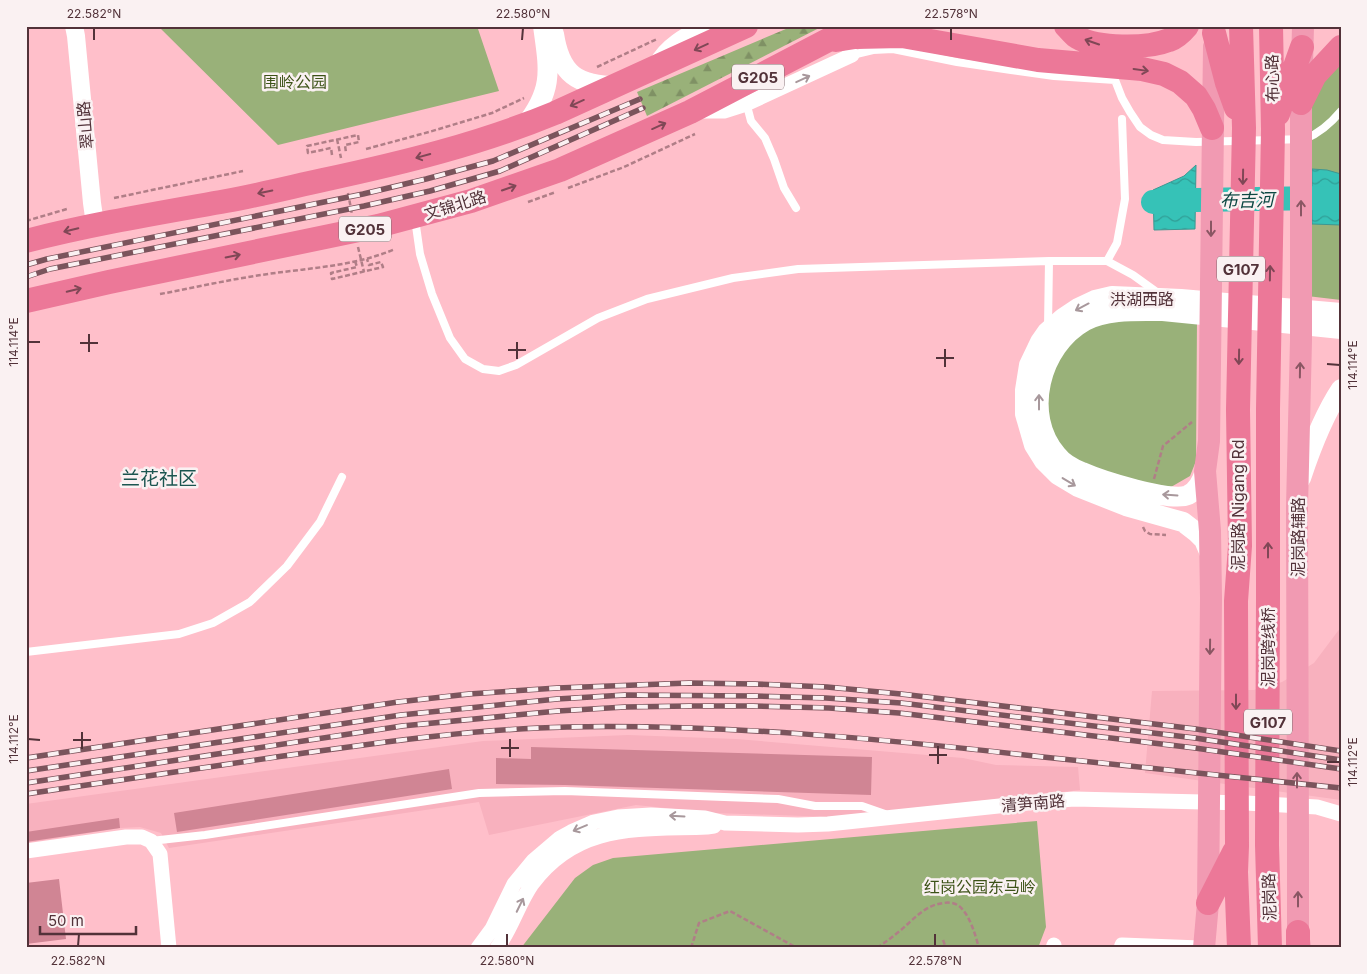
<svg xmlns="http://www.w3.org/2000/svg" width="1367" height="974" viewBox="0 0 1367 974" font-family="Inter,'Noto Sans SC',sans-serif">
	<style>
		.built { fill: #f8b1be }
		.forest { fill: url(#forest-firs) }
		.green { fill: #99b179 }
		.water { fill: url(#water-waves); stroke: #3e9791 }
		.lines { fill: none; stroke-linecap: round; stroke-linejoin: round }
		.river { stroke: #36c2b7; stroke-width: 24 }
		.building { fill: #d08594 }
		.path { stroke: #b07e87; stroke-width: 2.5; stroke-dasharray: 5 2.5; stroke-linecap: butt }
		.service { stroke: #fff; stroke-width: 8 }
		.minor { stroke: #fff; stroke-width: 15 }
		.tertiary { stroke: #fff; stroke-width: 18 }
		.secondary { stroke: #fff; stroke-width: 20 }
		.primary { stroke: #f19ab2; stroke-width: 22 }
		.trunk { stroke: #ec7898; stroke-width: 24 }
		.rail-casing { stroke: #7b545c; stroke-width: 5.5 }
		.rail { stroke: #faf1f2; stroke-width: 4; stroke-dasharray: 11; stroke-linecap: butt }
		.oneway { stroke: #804756 }
		.oneway2 { stroke: #a8989c }
		.oneway3 { stroke: #8a5663 }
		.ticks { fill: none; stroke: #523239; stroke-width: 2 }
		.labels { text-anchor: middle; dominant-baseline: central; stroke-width: 5; stroke-linejoin: round; paint-order: stroke }
		.shield { fill: #faf1f2; stroke: #846b70; stroke-width: 1 }
		.shield-label { font-size: 15px; font-weight: bold; fill: #523239 }
		.street-label { font-size: 16px; fill: #523239; stroke: #faf1f2 }
		.park-label { font-size: 16px; fill: #3d5318; stroke: #faf1f2 }
		.water-label { font-size: 18px; font-style: italic; fill: #0c4843; stroke: #faf1f2 }
		.quarter-label { font-size: 19px; fill: #1b5550; stroke: #faf1f2 }
		.neatline { fill: none; stroke: #523239; stroke-width: 2 }
		.ticks-label { font-size: 12px; text-anchor: middle; fill: #523239 }
	</style>
	<defs>
		<pattern id="forest-firs" width="22" height="20" patternUnits="userSpaceOnUse" patternTransform="scale(1.25)"><rect width="22" height="20" fill="#99b179"/><path d="M5 1l3.5 6h-7zM16 11l3.5 6h-7z" fill="#7f9164"/></pattern>
		<pattern id="water-waves" width="16" height="10" patternUnits="userSpaceOnUse" patternTransform="scale(1.25)"><rect width="16" height="10" fill="#36c2b7"/><path d="M0 5q4-4 8 0t8 0" fill="none" stroke="#309e96"/></pattern>
	</defs>
	<rect width="100%" height="100%" fill="#ffbfca"/>
	<path class="built" d="M1341 627V800L1145 773 1152 691 1254 690 1282 682 1314 663Z
		M628 735 736 739 963 758 996 765 1078 767 1080 790 833 817 715 813 636 805 489 835 479 802 169 848 161 833 140 827 120 828 26 843V804L483 741Z"/>
	<path class="forest" d="M793 26H823L647 116 637 92Z"/>
	<path class="green" d="M158 26H477L499 91 278 145Z
		M1341 47V300L1307 296 1309 88Z
		M1109 318 1197 319 1196 461 1190 476 1171 487 1145 483 1091 468 1064 452 1045 418 1048 376 1074 336Z
		M1037 821 1046 927 1038 948H521L575 878 593 865 613 858Z"/>
	<path class="water" d="M1196 165 1195 229 1154 230 1153 190 1184 176Z
		M1312 169 1327 170 1341 174V225L1312 224Z"/>
	<g class="lines">
		<path class="river" d="M1153 202 1196 200 1327 198 1341 200"/>
	</g>
	<path class="building" d="M531 747 872 757 871 795 565 785 496 784V758L531 759Z
		M449 769 452 789 177 832 174 813Z
		M119 818 120 828 26 842V832Z
		M59 879 66 939 26 944V883Z"/>
	<g class="lines">
		<path class="path" d="M597 67 657 39
			M337 139 341 158
			M366 149 429 132 492 113 524 98
			M332 155 331 148 308 153 307 146 358 135 359 142 345 145 346 153
			M568 188 624 167 695 134
			M348 193 352 214
			M114 198 243 171
			M528 202 556 192
			M26 221 67 209
			M358 247 364 272
			M355 261 357 267 331 273 332 279 383 267 381 262 369 265 367 259
			M160 294C193 288 227 280 261 275 306 268 353 267 395 249
			M1154 479 1163 446 1192 422
			M1143 527 1145 531 1150 534 1166 535
			M943 940 946 948
			M916 946 924 948
			M691 948 699 923 730 911 797 948
			M877 948C884 943 890 939 896 934 912 922 923 905 944 903 949 902 955 903 959 906 970 915 975 934 979 948"/>
		<path class="service" d="M852 53V55L873 50 893 49 957 62 1011 70 1054 76 1115 80 1122 98 1130 112 1140 127 1151 135 1163 140 1196 142 1305 139C1320 133 1331 123 1341 111
			M746 102 751 121 765 138 774 159 784 188 796 208
			M415 219 420 254 432 294 450 338 465 359 483 369 499 371 516 365 598 318 647 299 733 278 798 269 1049 261H1107L1133 275 1158 293
			M1107 261 1117 243 1125 199 1122 119
			M1048 327 1049 261
			M26 652 179 634 213 623 250 602 287 566 320 522 342 477
			M151 841 205 835 479 793 565 791 778 799 815 806H862L885 814"/>
		<path class="minor" d="M656 64C666 45 685 35 703 26
			M699 111H724L746 104 852 55
			M26 851 126 837H142L151 841 160 854 169 948
			M478 948 492 929 514 884 533 861 560 838 571 832 594 822 618 817 651 815 705 818 725 823 798 825 828 824 1037 802 1074 799 1246 803 1317 807 1341 814
			M497 948C512 928 518 904 532 884 578 822 639 830 707 827L714 826
			M1053 948 1054 945
			M1121 948 1122 945 1200 948"/>
		<path class="tertiary" d="M74 26 76 36 92 203 95 224"/>
		<path class="secondary" d="M554 34C560 74 577 86 617 86
			M525 126C554 89 549 70 543 26
			M1205 471C1202 481 1198 490 1188 495 1171 503 1100 480 1082 472 1072 468 1063 463 1057 455 1022 415 1040 346 1085 321 1106 309 1139 311 1163 311L1341 329
			M1301 478C1311 448 1323 416 1341 389
			M1210 554 1204 540 1196 532 1183 522 1126 506 1078 487 1058 475 1044 461 1034 445 1025 414V390L1029 365 1040 342 1047 332 1063 318 1078 308 1095 300 1112 296 1181 299 1341 313"/>
		<path class="primary" d="M1204 948 1208 903 1211 598 1210 531 1205 471 1209 441 1214 47
			M1300 948 1298 932V846L1297 507 1301 340V103L1303 26"/>
		<path class="trunk" d="M1066 26C1070 30 1073 34 1077 37 1097 49 1147 49 1169 40 1175 38 1182 32 1187 26
			M1214 33 1227 83 1236 108
			M836 40 855 37 902 36 1038 60 1142 69 1164 74 1180 82 1196 96 1204 109 1212 128
			M1301 103 1315 75 1341 47
			M1278 114 1302 47
			M26 241C92 224 159 213 226 201 259 195 291 187 323 180 402 163 480 144 555 113L746 26
			M26 301 109 282 378 226 471 201 560 170 690 112 855 26
			M1208 903 1234 852
			M1239 948 1236 872 1237 846 1236 601 1240 546 1238 410 1244 128 1241 26
			M1270 948 1267 845 1268 598V409L1273 130 1271 26
			M1298 948V932"/>
		<defs>
			<path id="rail" d="M26 265 47 259 363 194 426 179 493 161 640 99
				M26 277 50 269 364 206 430 191 500 171 643 108
				M26 758 398 702 469 694 557 688 689 683 755 684 827 687 901 694 1196 729 1341 751
				M26 771 401 715 557 699 625 695 754 696 826 698 901 703 1195 738 1341 760
				M26 783 402 726 558 711 625 707 689 706H753L829 708 899 713 1195 748 1341 769
				M26 794C112 781 197 769 283 756 377 743 471 729 567 727 726 724 885 739 1043 757 1143 767 1242 778 1341 788"/>
		</defs>
		<use href="#rail" class="rail-casing"/>
		<use href="#rail" class="rail"/>
	</g>
	<defs><path id="oneway-shaft" d="M-6 0H5M1.5-3L5.5 0L1.5 3" fill="none" stroke-width="1.6" stroke-linecap="round" stroke-linejoin="round" transform="scale(1.25)"/></defs>
	<g class="oneway">
		<use href="#oneway-shaft" transform="translate(1092 42) rotate(-161)"/>
		<use href="#oneway-shaft" transform="translate(701 47) rotate(155)"/>
		<use href="#oneway-shaft" transform="translate(1141 70) rotate(8)"/>
		<use href="#oneway-shaft" transform="translate(577 103) rotate(156)"/>
		<use href="#oneway-shaft" transform="translate(659 126) rotate(-24)"/>
		<use href="#oneway-shaft" transform="translate(423 156) rotate(165)"/>
		<use href="#oneway-shaft" transform="translate(1243 177) rotate(91)"/>
		<use href="#oneway-shaft" transform="translate(509 188) rotate(-19)"/>
		<use href="#oneway-shaft" transform="translate(265 192) rotate(168)"/>
		<use href="#oneway-shaft" transform="translate(71 230) rotate(167)"/>
		<use href="#oneway-shaft" transform="translate(233 256) rotate(-12)"/>
		<use href="#oneway-shaft" transform="translate(1270 273) rotate(-89)"/>
		<use href="#oneway-shaft" transform="translate(74 290) rotate(-13)"/>
		<use href="#oneway-shaft" transform="translate(1239 357) rotate(91)"/>
		<use href="#oneway-shaft" transform="translate(1268 550) rotate(-90)"/>
		<use href="#oneway-shaft" transform="translate(1236 702) rotate(90)"/>
	</g>
	<g class="oneway2">
		<use href="#oneway-shaft" transform="translate(803 79) rotate(-25)"/>
		<use href="#oneway-shaft" transform="translate(1082 307) rotate(152)"/>
		<use href="#oneway-shaft" transform="translate(1039 402) rotate(-90)"/>
		<use href="#oneway-shaft" transform="translate(1069 482) rotate(31)"/>
		<use href="#oneway-shaft" transform="translate(1170 495) rotate(-176)"/>
		<use href="#oneway-shaft" transform="translate(677 816) rotate(-177)"/>
		<use href="#oneway-shaft" transform="translate(580 828) rotate(157)"/>
		<use href="#oneway-shaft" transform="translate(520 905) rotate(-64)"/>
	</g>
	<g class="oneway3">
		<use href="#oneway-shaft" transform="translate(1301 208) rotate(-90)"/>
		<use href="#oneway-shaft" transform="translate(1211 229) rotate(90)"/>
		<use href="#oneway-shaft" transform="translate(1300 370) rotate(-89)"/>
		<use href="#oneway-shaft" transform="translate(1210 647) rotate(91)"/>
		<use href="#oneway-shaft" transform="translate(1297 780) rotate(-90)"/>
		<use href="#oneway-shaft" transform="translate(1298 899) rotate(-90)"/>
	</g>
	<path class="ticks" d="M94 40V28M522 40 523 28M951 40V28M28 342H40M80 343H98M508 350H526M89 352V334M936 358H954M517 359V342M1327 364 1340 365M945 367V349M28 739 40 740M73 740H91M501 748H519M82 749V732M929 755H947M510 757V739M1327 762H1340M938 764V746M78 946 79 934M507 946V934M935 946V934"/>
	<g class="labels">
		<g class="shield">
			<rect x="732" y="64.5" width="52" height="25" rx="4"/>
			<rect x="339" y="216.5" width="52" height="25" rx="4"/>
			<rect x="1217" y="256.5" width="48" height="25" rx="4"/>
			<rect x="1244" y="709.5" width="48" height="25" rx="4"/>
		</g>
		<g class="shield-label">
			<text x="758" y="77">G205</text>
			<text x="365" y="229">G205</text>
			<text x="1241" y="269">G107</text>
			<text x="1268" y="722">G107</text>
		</g>
		<g class="street-label">
			<text transform="translate(1272 78) rotate(-91)">布心路</text>
			<text transform="translate(85 125) rotate(-95)">翠山路</text>
			<text transform="translate(455 205) rotate(-17)">文锦北路</text>
			<text x="1142" y="299">洪湖西路</text>
			<text transform="translate(1238 505) rotate(-90)">泥岗路 Nigang Rd</text>
			<text transform="translate(1298 537) rotate(-90)">泥岗路辅路</text>
			<text transform="translate(1268 647) rotate(-90)">泥岗跨线桥</text>
			<text transform="translate(1033 803) rotate(-5)">清笋南路</text>
			<text transform="translate(1269 897) rotate(-92)">泥岗路</text>
		</g>
		<g class="park-label">
			<text x="295" y="82">围岭公园</text>
			<text x="980" y="887">红岗公园东马岭</text>
		</g>
		<g class="water-label">
			<text transform="translate(1247 200) rotate(-1)">布吉河</text>
		</g>
		<g class="quarter-label">
			<text x="159" y="478">兰花社区</text>
		</g>
	</g>
	<rect width="1367" height="974" fill="none" stroke="#faf1f2" stroke-width="55"/>
	<path d="M40 926v8h96v-8" fill="none" stroke="#523239" stroke-width="2.5"/>
	<text x="48" y="926" font-size="15" fill="#523239" stroke="#faf1f2" stroke-width="4" paint-order="stroke">50 m</text>
	<rect x="28" y="28" width="1312" height="918" class="neatline"/>
	<g class="ticks-label">
		<text x="94" y="18">22.582°N</text>
		<text x="523" y="18">22.580°N</text>
		<text x="951" y="18">22.578°N</text>
		<text transform="translate(14 342) rotate(-90)" y="4">114.114°E</text>
		<text transform="translate(1353 365) rotate(-90)" y="4">114.114°E</text>
		<text transform="translate(14 739) rotate(-90)" y="4">114.112°E</text>
		<text transform="translate(1353 762) rotate(-90)" y="4">114.112°E</text>
		<text x="78" y="965">22.582°N</text>
		<text x="507" y="965">22.580°N</text>
		<text x="935" y="965">22.578°N</text>
	</g>
</svg>
